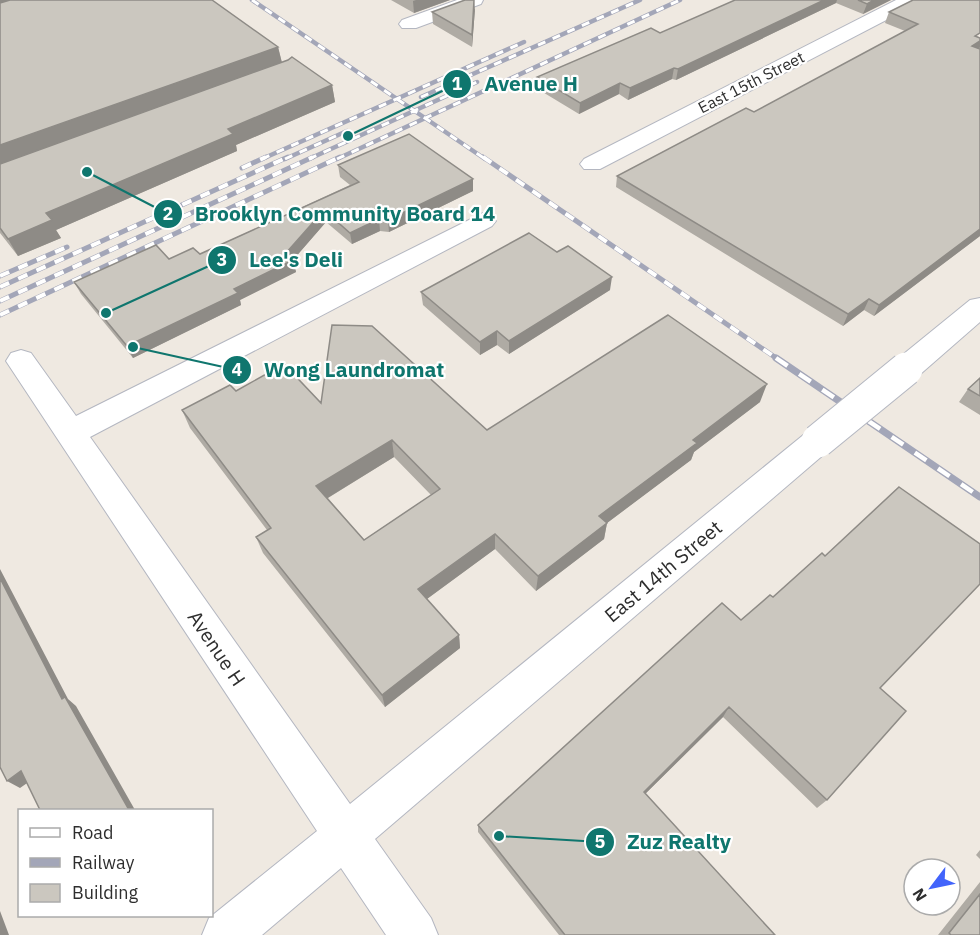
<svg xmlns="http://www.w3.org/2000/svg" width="980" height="935" viewBox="0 0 980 935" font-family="'IBM Plex Sans',sans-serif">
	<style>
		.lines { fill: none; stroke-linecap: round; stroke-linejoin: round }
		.minor-casing { stroke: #b4b7c1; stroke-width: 2 }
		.minor { fill: #fff; fill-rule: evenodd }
		.rail-far2-casing { stroke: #a3a6b8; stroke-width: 4.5 }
		.rail-far1-casing { stroke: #a3a6b8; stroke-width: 5 }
		.rail-casing { stroke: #a3a6b8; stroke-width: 7 }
		.rail-far2 { stroke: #fff; stroke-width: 3; stroke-dasharray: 8; stroke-linecap: butt }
		.rail-far1 { stroke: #fff; stroke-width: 4; stroke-dasharray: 10; stroke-linecap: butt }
		.rail { stroke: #fff; stroke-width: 4.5; stroke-dasharray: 14; stroke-linecap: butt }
		.minor-bridge-casing { stroke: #b4b7c1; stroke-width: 35; stroke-linecap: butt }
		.minor-bridge { stroke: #fff; stroke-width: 33 }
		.wall { fill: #afaba4; fill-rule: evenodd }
		.shaded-wall { fill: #8e8b86 }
		.building { fill: #cbc7bf; stroke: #8e8b86; stroke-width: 1.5; fill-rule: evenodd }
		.labels { text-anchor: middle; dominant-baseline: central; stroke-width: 4.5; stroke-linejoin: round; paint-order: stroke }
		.far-street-label { font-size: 16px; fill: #2e2e2e; stroke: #fff }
		.street-label { font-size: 20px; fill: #2e2e2e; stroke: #fff }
		.leader { fill: none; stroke: #0f766e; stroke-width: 2 }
		.callout-dot { fill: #0f766e; stroke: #fff; stroke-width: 2 }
		.mark-label { font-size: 18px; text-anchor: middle; font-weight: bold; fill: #fff }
		.callout-label { font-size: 21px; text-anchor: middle; font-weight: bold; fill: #0f766e; stroke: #fff; stroke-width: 4.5; stroke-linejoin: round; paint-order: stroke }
	</style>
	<rect width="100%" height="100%" fill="#efe9e1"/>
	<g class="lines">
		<defs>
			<path id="minor" d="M457 0H483L481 4 416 28H402L399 24 402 20Z
				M896 0H919L917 4 600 169H584L580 164 584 159Z
				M483 213 492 216 496 221 492 226 90 437 350 804 807 432 818 428 829 432 834 441 829 450 375 839 431 918 438 935H386L341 868 262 935H202L209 918 317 831 6 361 11 353 21 350 31 353 76 416Z
				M980 298V322L917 377 906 380 895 377 891 369 895 361 970 300Z"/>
		</defs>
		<use href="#minor" class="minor-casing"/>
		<use href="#minor" class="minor"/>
		<defs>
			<path id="rail-far2" d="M252 0 485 159
				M421 97 640 0
				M262 159 524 42
				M285 159 347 131
				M309 159 477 82
				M337 159 680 0"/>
			<path id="rail-far1" d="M483 157 779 360
				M242 168 266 157
				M0 276 67 247
				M0 287 288 157
				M0 301 313 157
				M0 315 340 157"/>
			<path id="rail" d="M776 358 980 497"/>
		</defs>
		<use href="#rail-far2" class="rail-far2-casing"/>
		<use href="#rail-far1" class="rail-far1-casing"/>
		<use href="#rail" class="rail-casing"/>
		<use href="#rail-far2" class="rail-far2"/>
		<use href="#rail-far1" class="rail-far1"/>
		<use href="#rail" class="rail"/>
		<defs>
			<path id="minor-bridge" d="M818 441 906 369"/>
		</defs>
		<use href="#minor-bridge" class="minor-bridge-casing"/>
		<use href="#minor-bridge" class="minor-bridge"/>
	</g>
	<path class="wall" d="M0 0 278 47 282 63 332 85 335 102 236 145 237 151 56 230 61 238 18 256 0 233Z
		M391 0H450L414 13Z
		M735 0H891L863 14 836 3 676 80 672 79 628 100 619 94 579 114 536 88 537 77 660 33Z
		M475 9 472 47 433 24 432 12Z
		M889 12 980 47 979 49 980 236 874 316 864 310 843 326 616 187 617 176 754 112 905 31 885 23Z
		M338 165 473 179V191L389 232 380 231 352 244 326 222 293 260 296 272 240 300 241 305 133 358 81 294 74 282 169 259 200 254 350 185 340 177Z
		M610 290 509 354 497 345 480 355 423 305 421 292Z
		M980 378V415L959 402 968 389Z
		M236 391 321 403 487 430 760 402 694 452 691 460 607 523 604 539 536 591 495 549 427 599 459 635 460 648 385 707 263 553 256 537 267 530 190 428 182 410ZM394 457 431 495 364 540 328 498Z
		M825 556 880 688 827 800 817 808 723 717 645 794 775 935H559L478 832V825L741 620 773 597Z
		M980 850V859L976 855Z
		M980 882V935H938Z"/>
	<path class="shaded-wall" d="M0 0H16L0 5Z
		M416 0H450L414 13 413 1Z
		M475 0V9L472 47V35Z
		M824 0H837L836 3 676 80 678 69Z
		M874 0H891L863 14 867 4Z
		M980 41V47L979 50 972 46Z
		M278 47 282 63 0 166V145Z
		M674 68 672 79 628 100 630 88Z
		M620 83 619 94 579 114 580 103Z
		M332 85 335 102 236 145 237 151 56 230 61 238 18 256 8 239 46 213 228 129Z
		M473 179V191L389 232 388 220Z
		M324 210 326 222 293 260 296 272 240 300 241 305 133 358 127 346 234 289 286 253Z
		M379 219 380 231 352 244 350 233Z
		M980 229V236L874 316 879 305Z
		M612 277 610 290 509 354V341Z
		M869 299 864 310 843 326 848 314Z
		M497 331V345L480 355V342Z
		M767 384 760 402 694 452 691 460 607 523 604 539 536 591 538 576 599 516 693 440Z
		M392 440 394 457 321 502 316 486Z
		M495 534V549L420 604 418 589Z
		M0 569 68 699 76 706 135 810H129L62 699 0 578Z
		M459 635 460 648 385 707 382 695Z
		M729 707 723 717 639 800 644 792Z
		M21 771 33 779 20 788 7 781Z
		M0 911 9 935H0Z"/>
	<path class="building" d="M10 0H212L278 47 0 145V3Z
		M465 0H474L472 35 432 12Z
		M735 0H824L678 69 674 68 630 88 620 83 580 103 537 77 651 28 660 33Z
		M858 0H874L867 4Z
		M913 0H980V33L975 36 980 38V41L972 46 980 49V229L879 305 869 299 848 314 617 176 746 108 754 112 918 24 889 12Z
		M292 57 332 85 228 129 233 134 46 213 52 220 8 239 0 228V164L288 60Z
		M409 134 473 179 388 220 379 219 350 233 324 210 286 253 293 260 234 289 238 293 127 346 74 282 156 245 169 259 193 248 200 254 359 182 338 165Z
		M529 233 557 252 568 246 612 277 509 341 497 331 480 342 421 292Z
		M668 315 767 384 693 440 697 443 599 516 607 523 538 576 495 534 418 589 459 635 382 695 256 537 271 528 182 410 230 385 236 391 284 364 321 403 332 325 372 326 487 430ZM392 440 440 489 364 540 316 486Z
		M980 378V396L968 389Z
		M899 487 980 544V584L880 688 906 711 827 800 729 707 644 792 775 935H565L478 825 722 603 741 620 770 595 773 597 822 553 825 556Z
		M0 578 62 699 65 697 129 810H40L21 771 7 781 0 767Z
		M980 894V935H951L949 933Z"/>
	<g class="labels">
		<g class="far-street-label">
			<text transform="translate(751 82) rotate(-27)">East 15th Street</text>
		</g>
		<g class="street-label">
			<text transform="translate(663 571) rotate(-40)">East 14th Street</text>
			<text transform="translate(217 648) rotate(56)">Avenue H</text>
		</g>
	</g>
	<path class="leader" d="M348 136L457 84M87 172L168 214M106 313L222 260M133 347L237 370M499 836L600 842"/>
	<g class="callout-dot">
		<circle cx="348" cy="136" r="6"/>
		<circle cx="87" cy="172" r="6"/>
		<circle cx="106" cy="313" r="6"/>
		<circle cx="133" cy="347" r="6"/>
		<circle cx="499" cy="836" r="6"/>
		<circle cx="457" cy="84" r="15"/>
		<circle cx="168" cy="214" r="15"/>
		<circle cx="222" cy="260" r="15"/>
		<circle cx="237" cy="370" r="15"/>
		<circle cx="600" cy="842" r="15"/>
	</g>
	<g class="mark-label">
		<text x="457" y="90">1</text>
		<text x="168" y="220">2</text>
		<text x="222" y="266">3</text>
		<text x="237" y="376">4</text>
		<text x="600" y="848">5</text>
	</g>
	<g class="callout-label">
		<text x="531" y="91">Avenue H</text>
		<text x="345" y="221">Brooklyn Community Board 14</text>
		<text x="296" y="267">Lee's Deli</text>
		<text x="354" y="377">Wong Laundromat</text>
		<text x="679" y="849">Zuz Realty</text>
	</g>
	<rect x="18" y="809" width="195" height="108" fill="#ffffff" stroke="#ababab" stroke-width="1.5"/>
	<rect x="30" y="828" width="30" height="9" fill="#ffffff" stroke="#ababab" stroke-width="1.5"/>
	<text x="72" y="839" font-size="18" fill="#2e2e2e">Road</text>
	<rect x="30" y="858" width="30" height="9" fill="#a3a6b8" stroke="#ababab" stroke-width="1.5"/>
	<text x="72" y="869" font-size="18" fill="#2e2e2e">Railway</text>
	<rect x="30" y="884" width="30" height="18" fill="#cbc7bf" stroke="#ababab" stroke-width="1.5"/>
	<text x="72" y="899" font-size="18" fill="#2e2e2e">Building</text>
	<g transform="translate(932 887) rotate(238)"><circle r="28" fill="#ffffff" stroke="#ababab" stroke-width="1.5"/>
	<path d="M0-4.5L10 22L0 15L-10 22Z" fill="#4264fb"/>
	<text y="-9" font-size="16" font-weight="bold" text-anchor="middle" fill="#2e2e2e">N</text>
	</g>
</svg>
